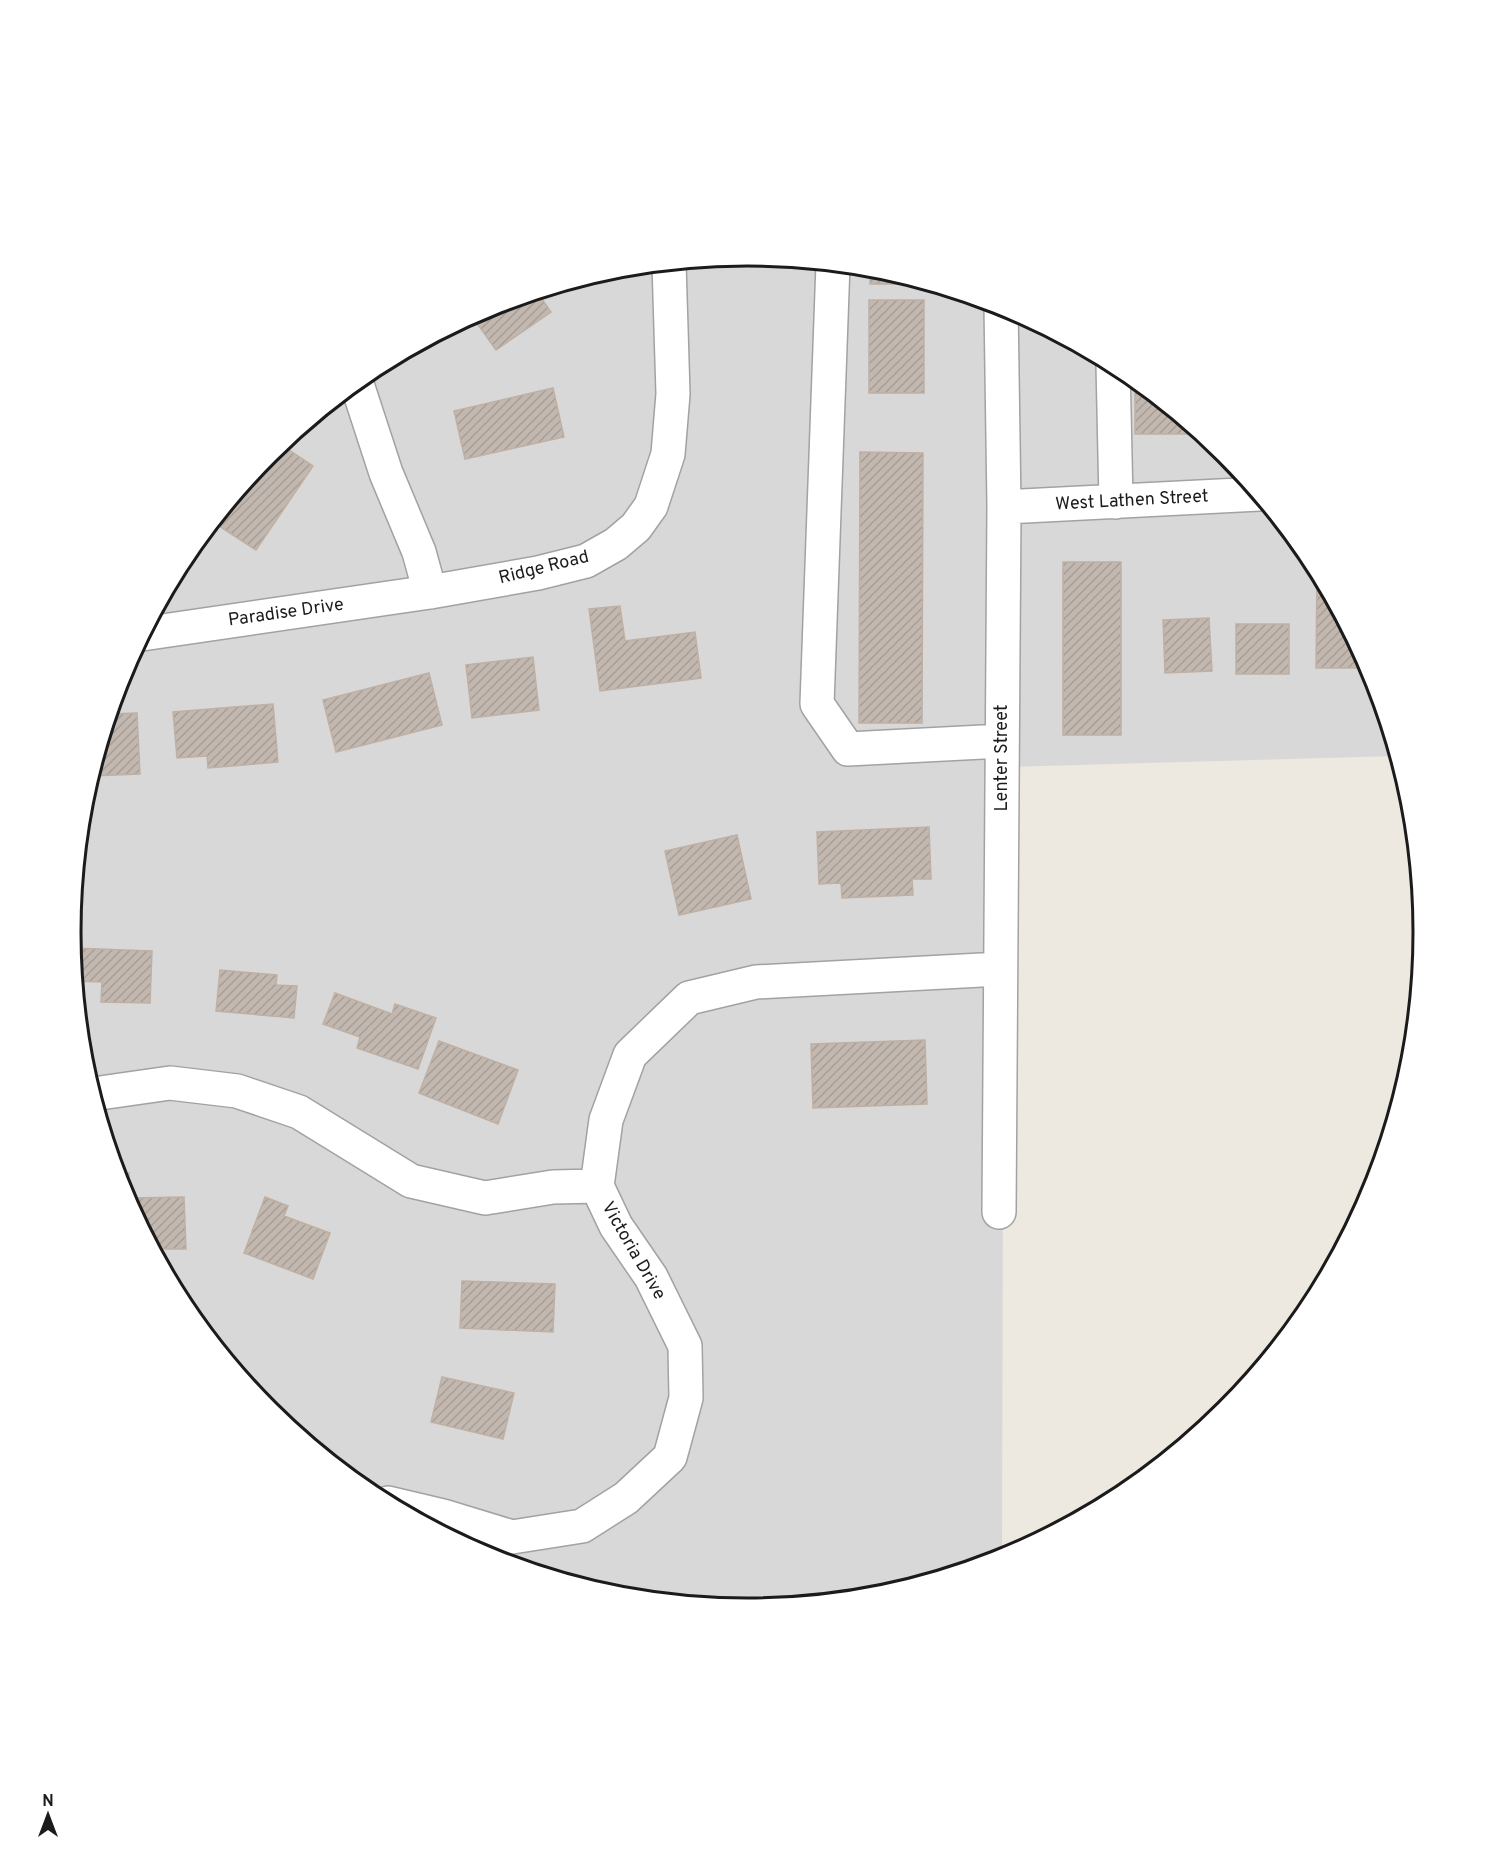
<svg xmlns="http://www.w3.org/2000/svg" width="1494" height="1863" viewBox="0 0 1494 1863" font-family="Overpass,sans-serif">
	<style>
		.residential { fill: #d9d8d8 }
		.building { fill: url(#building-hatch); stroke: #bfb0a3; stroke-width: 1.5 }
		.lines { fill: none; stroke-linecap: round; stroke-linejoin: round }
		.minor-casing { stroke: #a2a2a2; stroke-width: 36 }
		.minor { stroke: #fff; stroke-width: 33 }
		.labels { text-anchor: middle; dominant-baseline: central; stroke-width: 5; stroke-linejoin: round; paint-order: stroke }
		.street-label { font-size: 18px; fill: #1b1b1b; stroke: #fff }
		.rim { fill: none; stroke: #1b1b1b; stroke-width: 3 }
	</style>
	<defs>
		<pattern id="building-hatch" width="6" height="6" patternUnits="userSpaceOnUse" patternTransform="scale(1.5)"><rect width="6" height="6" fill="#c2b8b0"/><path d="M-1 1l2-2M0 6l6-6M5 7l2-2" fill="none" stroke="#a69e97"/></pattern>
	</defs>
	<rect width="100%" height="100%" fill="#ede9e0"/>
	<path class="residential" d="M747 255 879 268 1006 307 1123 369 1226 453 1310 556 1372 673 1397 756 1004 767 1002 1558 879 1595 747 1608 615 1595 488 1556 371 1494 268 1410 184 1307 122 1190 83 1063 71 931 84 799 122 672 185 555 269 453 371 369 488 306 615 268Z"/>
	<path class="building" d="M870 267 879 268 925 282V284H870Z
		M537 292 551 312 496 350 471 315 488 306Z
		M869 300H924V393H869Z
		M1135 379 1202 434H1135Z
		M553 388 564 437 465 459 454 411Z
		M280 444 313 466 256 550 219 526 261 462Z
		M860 452 923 453 922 723H859Z
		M1063 562H1121V735H1063Z
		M1317 571 1365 660V668H1316Z
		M620 606 625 641 695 632 701 678 600 691 589 609Z
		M1209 618 1212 671 1165 673 1163 620Z
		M1236 624H1289V674H1236Z
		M533 657 539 710 472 718 466 665Z
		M429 673 442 725 336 752 323 700Z
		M273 704 278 762 208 768 207 756 177 758 173 712Z
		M137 713 140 774 91 776 109 714Z
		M929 827 931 879H912L913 895 842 898 841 883 819 884 817 832Z
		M737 835 751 899 679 915 665 851Z
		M72 948 152 951 150 1003 101 1002 102 982 75 981Z
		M220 970 277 975 276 985 297 986 294 1018 216 1011Z
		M335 993 392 1014 395 1004 436 1018 418 1069 357 1048 360 1037 323 1024Z
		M925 1040 927 1104 813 1108 811 1044Z
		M439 1041 518 1070 498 1124 419 1093Z
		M129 1173 130 1198 184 1197 186 1249H153L122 1190 117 1174Z
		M265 1197 288 1206 284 1216 330 1233 313 1279 244 1253Z
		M462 1281 555 1284 553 1332 460 1328Z
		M442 1377 514 1393 503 1439 431 1422Z"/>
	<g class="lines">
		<defs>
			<path id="minor" d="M833 264 817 704 848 749 1002 741
				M1113 364 1116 502
				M356 381 386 473 419 552 430 592
				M1004 507 1259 494
				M142 634 430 592 538 573 586 561 616 544 636 527 651 506 668 454 673 394 669 263
				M93 1094 170 1083 237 1091 299 1112 411 1181 485 1198 553 1187 597 1186
				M999 1212 1004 507 1001 305
				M388 1503 443 1516 512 1537 582 1526 626 1498 670 1457 686 1398 685 1346 651 1277 616 1226 597 1186 606 1120 630 1055 689 998 756 982 1000 969"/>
		</defs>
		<use href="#minor" class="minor-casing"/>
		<use href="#minor" class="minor"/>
	</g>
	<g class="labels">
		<g class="street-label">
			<text transform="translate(1132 501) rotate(-3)">West Lathen Street</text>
			<text transform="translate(544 568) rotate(-14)">Ridge Road</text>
			<text transform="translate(286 613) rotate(-8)">Paradise Drive</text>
			<text transform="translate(1002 758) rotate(-90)">Lenter Street</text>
			<text transform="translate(633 1251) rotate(60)">Victoria Drive</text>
		</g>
	</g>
	<path d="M0 0H1494V1863H0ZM81 932a666 666 0 1 1 1332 0a666 666 0 1 1-1332 0Z" fill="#fff" fill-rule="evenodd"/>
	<path class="rim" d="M81 932a666 666 0 1 1 1332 0a666 666 0 1 1-1332 0Z"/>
	<g transform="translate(48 1815)" stroke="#ffffff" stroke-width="4.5" paint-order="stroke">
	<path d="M0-4.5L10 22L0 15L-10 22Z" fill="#1b1b1b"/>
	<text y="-9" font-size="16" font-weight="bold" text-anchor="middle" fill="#1b1b1b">N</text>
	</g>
</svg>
